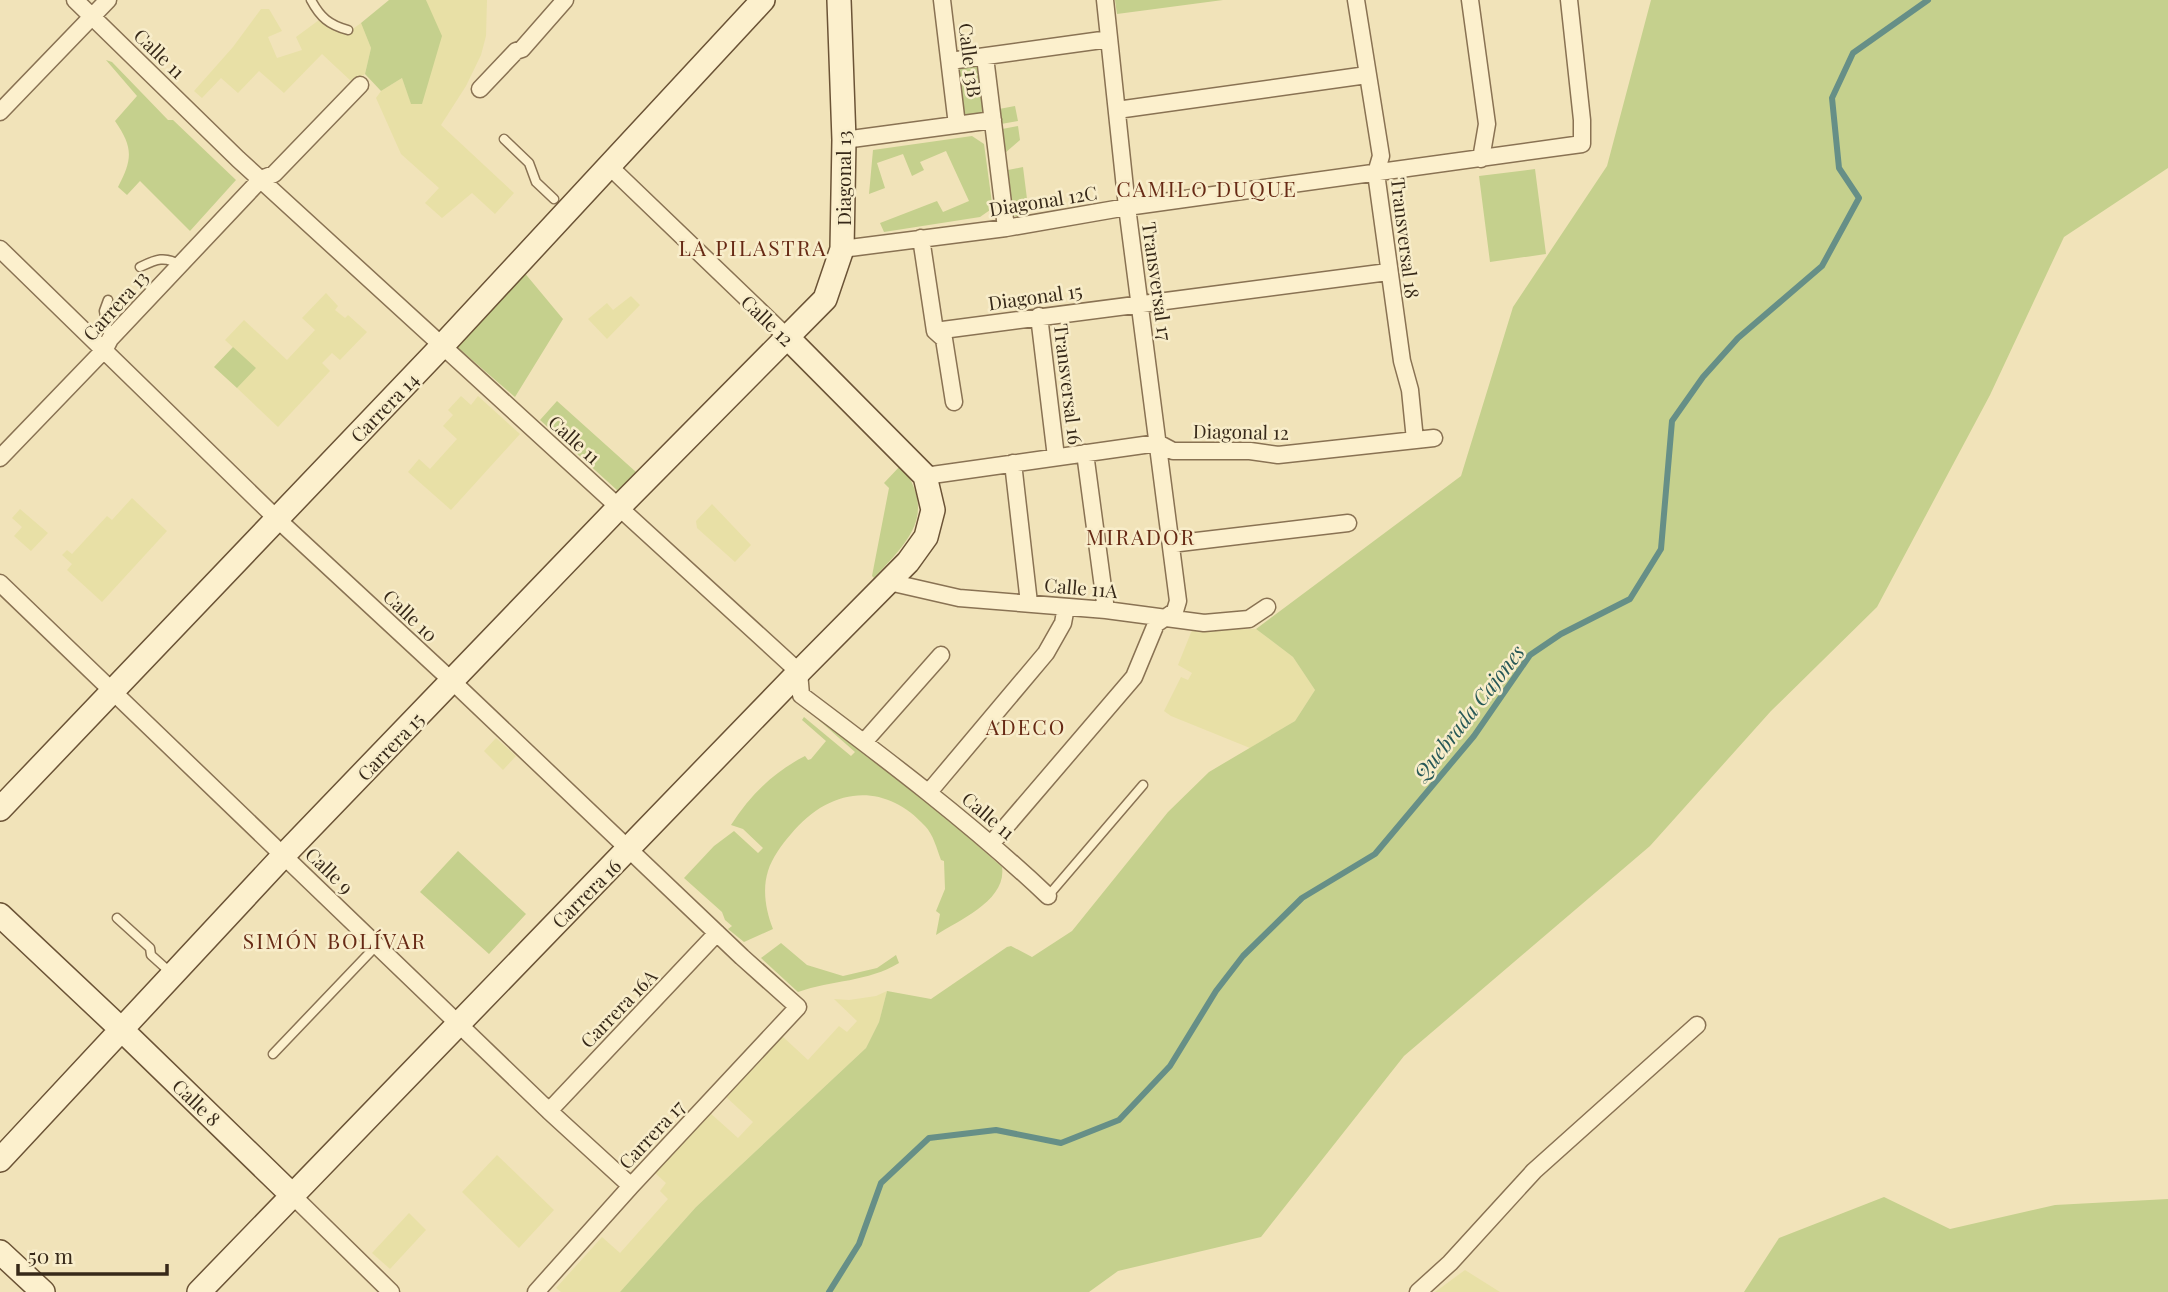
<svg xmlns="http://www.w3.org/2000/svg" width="2168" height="1292" viewBox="0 0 2168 1292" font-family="'Playfair Display',serif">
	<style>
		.farmland { fill: #e8e0a6 }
		.green { fill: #c5d08d }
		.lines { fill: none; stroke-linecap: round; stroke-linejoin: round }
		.stream { stroke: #668f87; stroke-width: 6 }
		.lane-casing { stroke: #897253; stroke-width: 11 }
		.street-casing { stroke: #897253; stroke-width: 19 }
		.secondary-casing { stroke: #6b5336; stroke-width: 26 }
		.lane { stroke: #fcf0cd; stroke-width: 8 }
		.street { stroke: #fcf0cd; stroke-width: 16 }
		.secondary { stroke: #fcf0cd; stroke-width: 23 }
		.labels { text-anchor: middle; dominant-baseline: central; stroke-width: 5; stroke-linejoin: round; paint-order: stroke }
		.street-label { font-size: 19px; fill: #372919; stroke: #f8edca }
		.neighbourhood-label { font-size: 21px; letter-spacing: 2px; fill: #672a15; stroke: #f8edca }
		.water-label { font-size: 21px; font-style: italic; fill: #275857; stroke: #f8edca }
	</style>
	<rect width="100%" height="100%" fill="#f1e3b9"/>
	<path class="farmland" d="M426 0H487L486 36 481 55 466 86 441 125 514 193 495 214 472 193 442 218 425 203 439 188 401 154 376 98 381 91 402 78 411 103 429 9Z
		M261 9H269L282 31 268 37 277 58 302 50 296 37 319 20 346 34 361 23 371 48 365 74 352 82 322 54 284 93 259 71 238 93 221 78 202 98 194 91 233 47Z
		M326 293 338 306 335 310 345 318 348 315 367 332 340 360 332 353 322 363 330 371 278 427 237 388 255 368 225 340 244 320 287 360 315 330 302 318Z
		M631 296 640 305 607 339 588 319 607 303 613 310Z
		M461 396 471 405 478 396 520 434 451 510 408 472 419 459 430 469 457 439 443 426 453 415 448 410Z
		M132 498 167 531 102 602 67 570 72 564 62 555 67 550 72 554 107 516 112 520Z
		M712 504 751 545 735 562 697 528 696 521Z
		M20 509 48 533 31 551 14 536 22 527 12 518Z
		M1256 629 1293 657 1315 690 1295 721 1250 748 1171 716 1164 711 1181 677 1188 680 1192 673 1178 665 1192 630Z
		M496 738 516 756 503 770 484 751Z
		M887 991 879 1022 866 1048 696 1207 620 1292H561L556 1288 602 1237 620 1253 668 1199 660 1191 666 1183 654 1172 709 1112 738 1138 753 1122 724 1095 781 1035 808 1060 839 1026 847 1032 857 1021 834 999 849 1000 876 996Z
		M497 1155 554 1210 519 1248 462 1192Z
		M409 1213 426 1230 390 1269 372 1253Z
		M1465 1270 1500 1292H1435Z"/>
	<path class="green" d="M389 0H426L442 36 422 104H411L402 78 381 91 365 74 371 48 361 23Z
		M1115 0H1223L1117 14Z
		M1651 0H2168V168L2064 237 1990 395 1877 607 1771 711 1650 846 1404 1056 1261 1237 1118 1271 1089 1292H620L696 1207 866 1048 879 1022 887 991 931 999 1007 947 1011 946 1032 957 1072 931 1168 812 1209 772 1295 721 1315 690 1293 657 1256 629 1461 476 1513 307 1607 166Z
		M106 60 112 62 168 120H173L236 180 190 231 140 181 127 195 118 187C133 159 133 147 115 121L137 96Z
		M979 65 985 114 982 117 963 116 958 70 962 66Z
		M1015 106 1018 121 1001 124 999 109Z
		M1018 126 1020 140 1005 153 1002 129Z
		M972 136 984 144 992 203 990 210 980 217 884 232 880 223 937 201 943 212 969 201 946 151 920 162 924 170 912 176 903 154 877 163 885 188 869 194 873 150Z
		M1023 167 1029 215 1019 217 1013 215 1008 170Z
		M1535 169 1546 254 1490 262 1479 176Z
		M523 271 563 319 515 397 456 346Z
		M233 347 256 368 237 388 214 367Z
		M557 401 636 472 618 491 540 420Z
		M901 465C938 515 908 541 874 578L872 576 889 488 884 483Z
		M804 707 924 798 1002 867C1007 900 960 920 936 935L940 914 936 911 945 889 944 861 941 860C937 849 933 834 925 826 883 780 829 788 791 834 782 844 772 858 768 871 762 890 766 911 773 929L744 942 728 929 732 926 725 920 722 912 684 878 714 846 734 831 758 853 763 848 743 829 731 825C750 795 774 772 805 756L808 760 811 759 826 741 802 720 804 717 851 756 855 752Z
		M458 851 526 914 489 954 420 892Z
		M781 943 807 965 843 976 877 968 896 955 899 963C868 982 832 980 798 992L761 958Z
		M1884 1197 1950 1229 2055 1205 2168 1199V1292H1744L1779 1238Z"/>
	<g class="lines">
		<path class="stream" d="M829 1292 859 1244 881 1183 929 1138 996 1130 1061 1143 1119 1120 1170 1066 1216 991 1243 956 1302 898 1375 854 1474 736 1530 655 1561 634 1630 599 1661 549 1672 421 1703 377 1738 338 1822 266 1859 198 1839 168 1832 98 1853 53 1928 0"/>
		<defs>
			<path id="lane" d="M311 0C320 17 329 25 348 30
				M504 139 529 163 536 182 554 199
				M140 267C155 260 164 255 180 265
				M108 300 104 311 109 338
				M1048 896 1143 785
				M117 918 150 948 151 955 171 973
				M273 1054 377 945"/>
			<path id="street" d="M75 0 238 159 799 672 801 695C886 759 971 823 1048 896
				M942 0 957 125
				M1356 0 1381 156 1376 173 1402 361 1410 390 1415 440
				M1470 0 1487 124 1481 159
				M985 57 1006 228
				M950 61 1109 39
				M480 89 516 51 522 49 565 0
				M1117 110 1367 75
				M0 112 108 0
				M844 140 993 120
				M609 166 787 337
				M921 238 935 331 944 339 954 402
				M0 249 276 518 452 681 742 957 798 1007 631 1186 536 1292
				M842 249 1006 228 1127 207 1582 144V120L1569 0
				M1039 316 1056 457
				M935 331 1388 272
				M1085 453 1106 610
				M0 458 105 349 110 339 261 179 274 174 360 85
				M1013 463 1029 603
				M925 476 1158 443 1173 451H1250L1278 455 1434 438
				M1171 544 1348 523
				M889 582 959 598 1106 610 1204 623 1249 619 1267 607
				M0 583 549 1111 631 1186
				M864 742 941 655
				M929 792 1046 653 1063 623 1066 607
				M991 844 1134 677 1156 624 1175 611 1178 601 1127 207 1105 0
				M549 1111 717 933
				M293 1196 391 1292
				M1418 1292 1450 1263 1534 1171 1697 1025"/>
			<path id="secondary" d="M0 809 442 346 763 0
				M0 915 122 1030 293 1196
				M0 1160 284 855 619 507 825 299 842 249 844 140 839 0
				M0 1252 43 1292
				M199 1292 799 672 908 562 926 537 933 510 925 476 787 337"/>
		</defs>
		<use href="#lane" class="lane-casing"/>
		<use href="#street" class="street-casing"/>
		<use href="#secondary" class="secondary-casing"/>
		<use href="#lane" class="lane"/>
		<use href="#street" class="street"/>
		<use href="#secondary" class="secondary"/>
	</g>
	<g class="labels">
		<g class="street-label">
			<text transform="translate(160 53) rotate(44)">Calle 11</text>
			<text transform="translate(971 60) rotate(83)">Calle 13B</text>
			<text transform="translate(843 178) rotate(-90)">Diagonal 13</text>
			<text transform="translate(1043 200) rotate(-9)">Diagonal 12C</text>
			<text transform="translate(1406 238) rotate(83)">Transversal 18</text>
			<text transform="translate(1158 281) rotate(82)">Transversal 17</text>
			<text transform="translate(1035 296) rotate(-8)">Diagonal 15</text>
			<text transform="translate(115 305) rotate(-48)">Carrera 13</text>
			<text transform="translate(768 320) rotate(44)">Calle 12</text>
			<text transform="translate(1069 384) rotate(83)">Transversal 16</text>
			<text transform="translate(384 407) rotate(-46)">Carrera 14</text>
			<text transform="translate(1241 431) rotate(1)">Diagonal 12</text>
			<text transform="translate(575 439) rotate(42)">Calle 11</text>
			<text transform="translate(1081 587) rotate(5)">Calle 11A</text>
			<text transform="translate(411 615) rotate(43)">Calle 10</text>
			<text transform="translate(390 746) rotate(-46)">Carrera 15</text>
			<text transform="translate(989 815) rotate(40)">Calle 11</text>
			<text transform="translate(330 870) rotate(44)">Calle 9</text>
			<text transform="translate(586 893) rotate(-45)">Carrera 16</text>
			<text transform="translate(618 1008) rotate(-46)">Carrera 16A</text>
			<text transform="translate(197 1102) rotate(44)">Calle 8</text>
			<text transform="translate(651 1134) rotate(-47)">Carrera 17</text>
		</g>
		<g class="neighbourhood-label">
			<text x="1207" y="188">CAMILO DUQUE</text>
			<text x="753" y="247">LA PILASTRA</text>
			<text x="1141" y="536">MIRADOR</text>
			<text x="1026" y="726">ADECO</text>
			<text x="335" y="940">SIMÓN BOLÍVAR</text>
		</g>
		<g class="water-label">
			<text transform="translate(1468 712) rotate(-52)">Quebrada Cajones</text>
		</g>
	</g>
	<path d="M18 1264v10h149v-10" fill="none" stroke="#372919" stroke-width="3.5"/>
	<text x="28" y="1264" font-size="21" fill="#372919" stroke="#f8edca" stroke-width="5" paint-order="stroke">50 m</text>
</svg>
